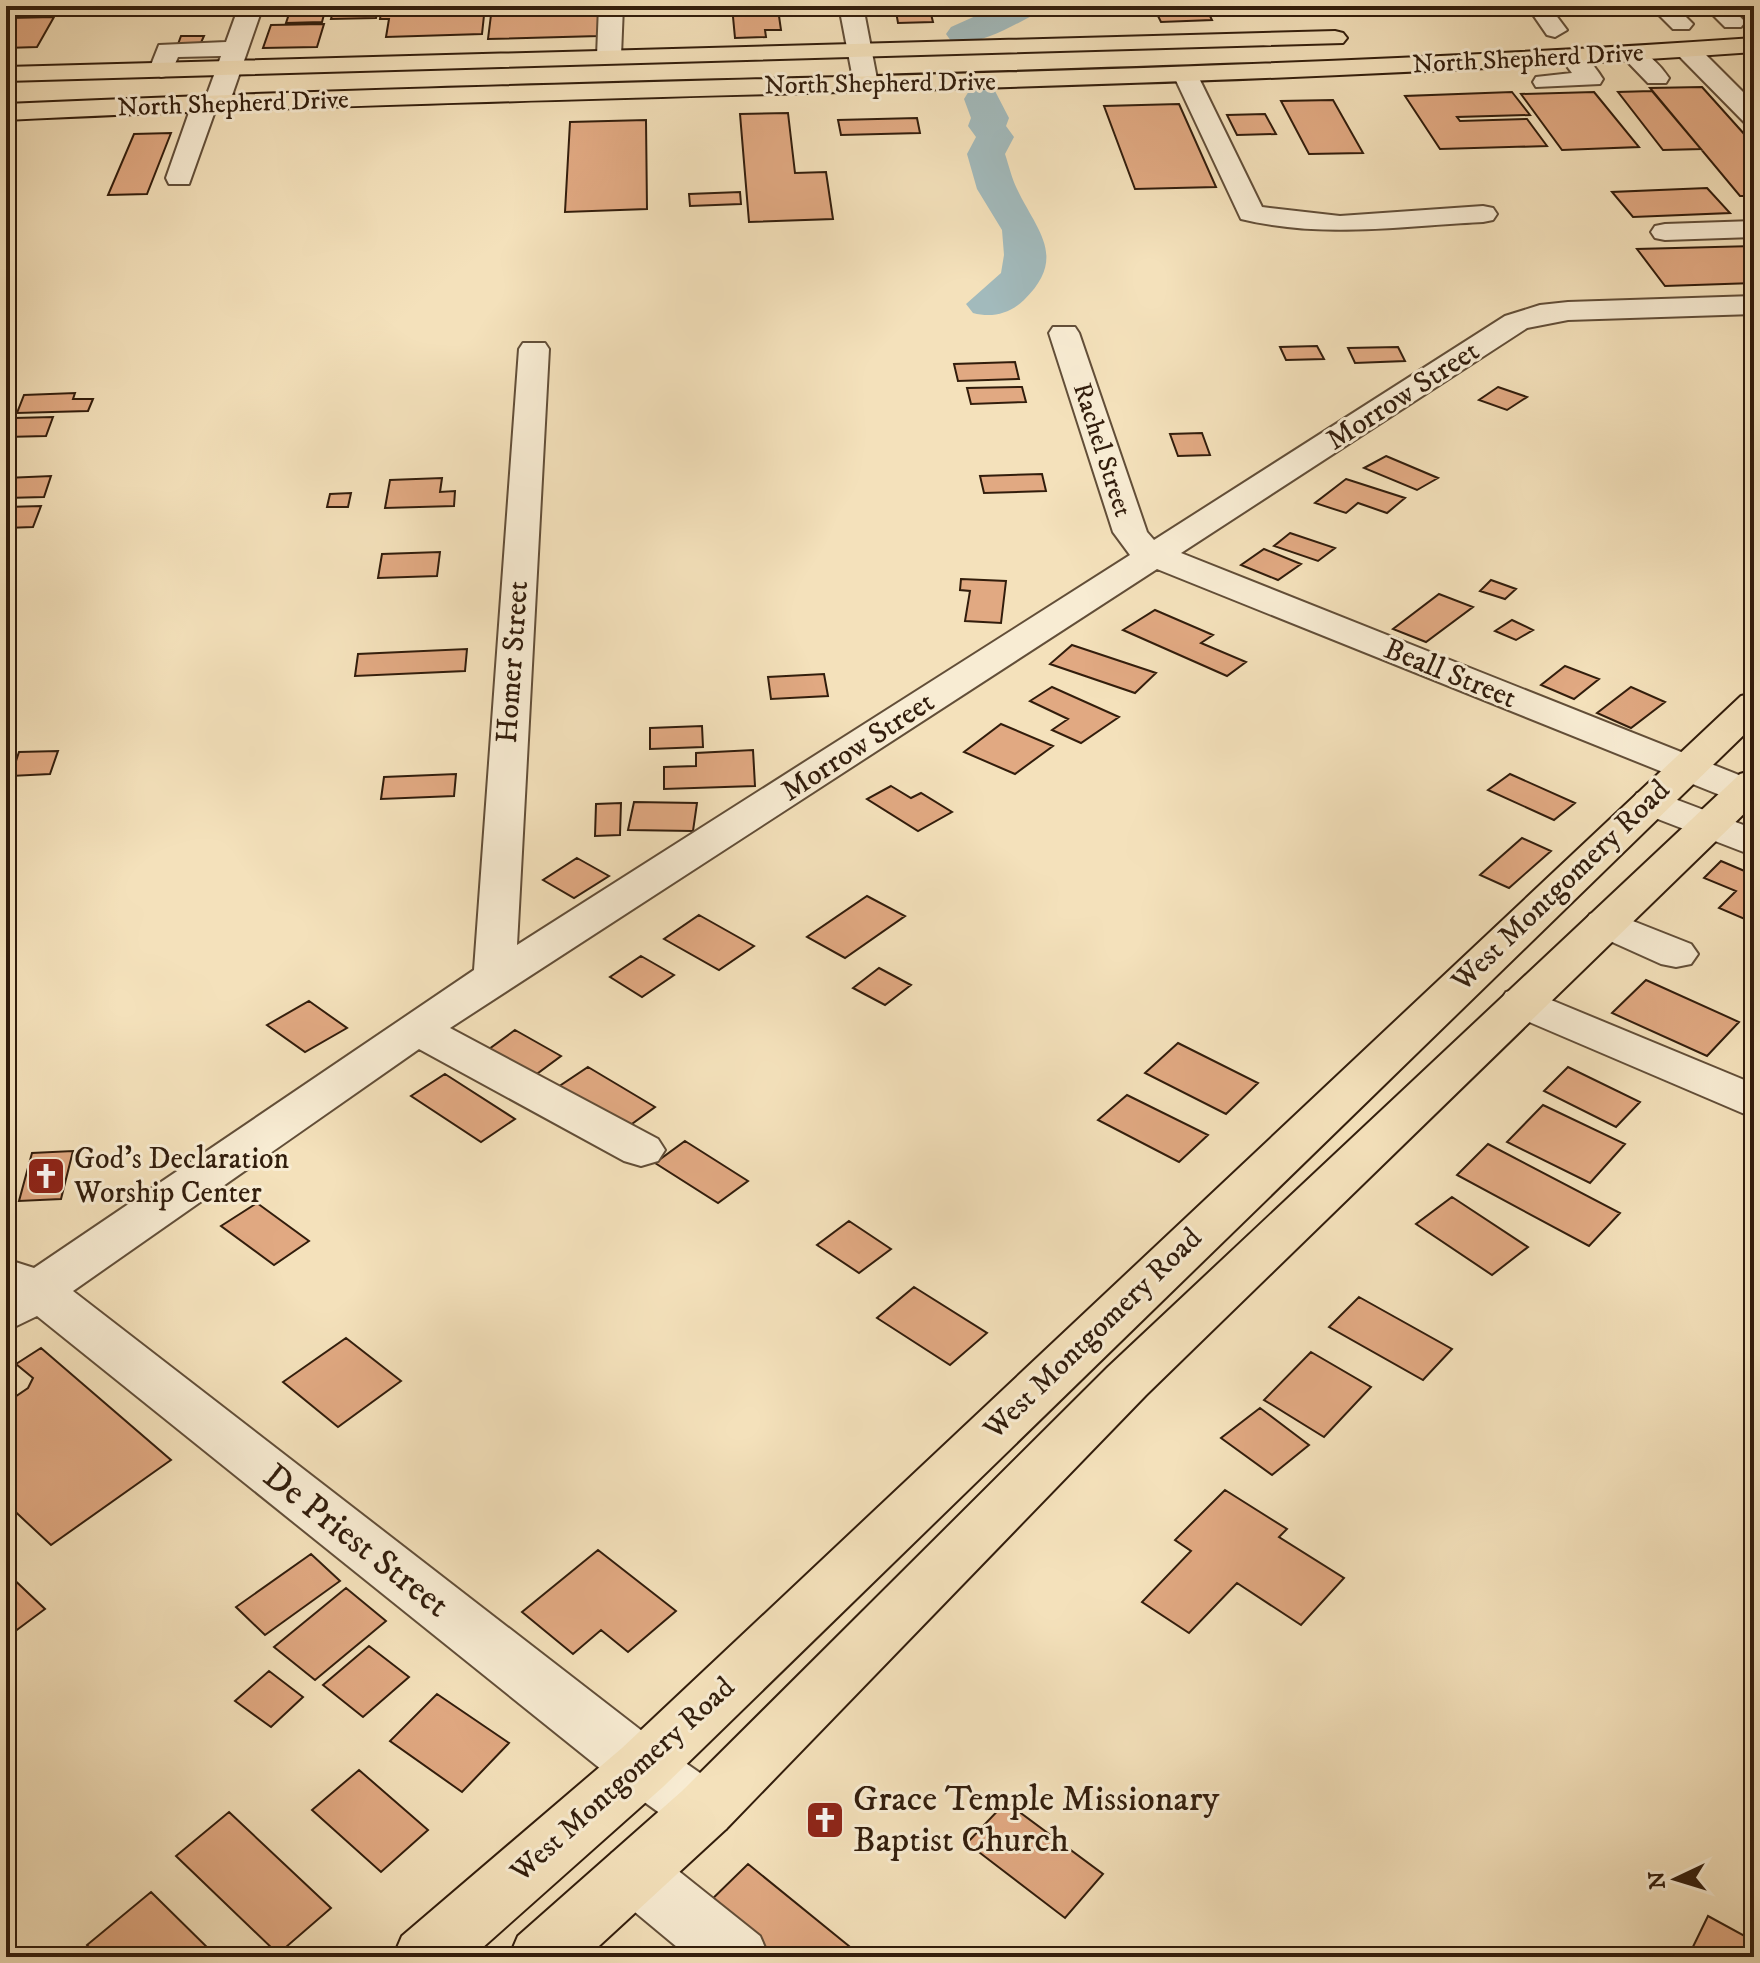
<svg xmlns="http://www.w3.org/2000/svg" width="1760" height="1963" viewBox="0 0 1760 1963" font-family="'IM FELL DW Pica',serif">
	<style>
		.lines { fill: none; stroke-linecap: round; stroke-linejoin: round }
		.river { fill: #a2babc; fill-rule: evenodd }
		.building { fill: #e1a982; stroke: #321d0c; stroke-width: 2 }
		.minor-casing { stroke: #624e38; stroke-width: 4 }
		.major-casing { stroke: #321d0c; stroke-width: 4 }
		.minor { fill: #f8ecd3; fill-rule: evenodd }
		.major { fill: #f4e1bb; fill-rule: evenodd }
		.labels { text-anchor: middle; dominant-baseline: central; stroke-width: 6; stroke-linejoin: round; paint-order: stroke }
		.far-street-label { font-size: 26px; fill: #321d0c; stroke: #f8ecd3 }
		.street-label { font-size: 30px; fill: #321d0c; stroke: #f8ecd3 }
		.poi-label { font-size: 30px; fill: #321d0c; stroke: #f8ecd3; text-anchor: start }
		.near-street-label { font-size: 36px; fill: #321d0c; stroke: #f8ecd3 }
		.near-poi-label { font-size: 36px; fill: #321d0c; stroke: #f8ecd3; text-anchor: start }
	</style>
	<rect width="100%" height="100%" fill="#f4e1bb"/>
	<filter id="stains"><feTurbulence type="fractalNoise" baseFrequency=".0025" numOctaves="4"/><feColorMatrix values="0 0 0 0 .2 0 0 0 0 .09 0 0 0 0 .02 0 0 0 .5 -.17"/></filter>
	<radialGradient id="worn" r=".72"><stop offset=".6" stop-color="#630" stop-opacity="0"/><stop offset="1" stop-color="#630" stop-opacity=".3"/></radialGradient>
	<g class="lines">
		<path class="river" d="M998 6H1043L1038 13C1012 25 979 48 951 41L946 34 951 27Z
			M982 88 995 91 1009 118 1006 126 1014 137 1005 154C1009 166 1012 179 1017 189 1037 231 1068 257 1024 300 1009 314 992 318 973 313L966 304 1001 273 1004 255 1002 230 977 189 967 154 976 137 968 126 971 118 964 99 969 91Z"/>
	</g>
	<path class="building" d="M379 6 376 18 331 19 334 7Z
		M382 6H485L482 34 386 37 389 19H380Z
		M600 6 599 36 488 39 492 7Z
		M732 6H763L764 16H779L781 30H765L766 37 735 38Z
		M895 6H929L933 22 898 23Z
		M1205 6 1212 20 1161 22 1154 8Z
		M326 7 322 22 286 23 291 8Z
		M54 17 37 47 6 48 9 18Z
		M324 24 317 47 263 48 271 25Z
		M181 36H204L199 47H177Z
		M1702 87 1754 145V196H1740L1650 88Z
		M1652 91 1701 149 1663 150 1618 92Z
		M1512 92 1530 115 1457 117 1460 121 1527 119 1547 146 1440 149 1405 96Z
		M1594 92 1639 147 1562 150 1521 94Z
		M1333 100 1363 153 1309 154 1281 101Z
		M1179 104 1216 187 1135 189 1104 106Z
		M788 113 795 173 826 172 833 219 749 222 740 114Z
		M1265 114 1276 134 1237 135 1227 115Z
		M917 118 920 133 841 135 838 120Z
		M646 120 647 209 565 212 570 122Z
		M171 133 147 194 108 195 134 134Z
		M1707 188 1730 213 1633 217 1612 192Z
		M740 192 741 204 690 206 689 194Z
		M1754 246V283L1665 286 1637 249Z
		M1317 346 1324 359 1286 360 1280 347Z
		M1398 347 1405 361 1355 363 1348 348Z
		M1015 362 1019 379 958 381 954 364Z
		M1022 387 1026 402 971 404 967 388Z
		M1498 387 1527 397 1507 410 1479 400Z
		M75 393 73 399H93L88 411 17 413 24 395Z
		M53 417 46 436 6 437 14 418Z
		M1202 433 1210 455 1178 456 1170 434Z
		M1386 456 1438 478 1417 490 1364 468Z
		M1042 474 1046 491 984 493 980 476Z
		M51 476 44 497 6 498V478Z
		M442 478 440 492 455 491 454 506 385 508 390 480Z
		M1346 479 1405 498 1387 513 1358 503 1346 513 1315 503Z
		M351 493 348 507H327L330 494Z
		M41 506 33 527 6 528V507Z
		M1290 533 1335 548 1318 561 1274 546Z
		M1264 549 1301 564 1278 580 1241 565Z
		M440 552 437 576 378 578 382 554Z
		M961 579 1006 581 1001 623 965 621 970 591 960 590Z
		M1491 580 1516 589 1505 599 1480 591Z
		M1439 594 1473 607 1426 642 1393 629Z
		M1155 610 1213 635 1201 643 1246 662 1227 676 1123 630Z
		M1512 620 1533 630 1516 640 1495 631Z
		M1072 645 1156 673 1135 693 1050 664Z
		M467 649 465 671 355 676 358 654Z
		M1565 666 1599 679 1574 699 1541 685Z
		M824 674 828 696 771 699 768 677Z
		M1052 687 1119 717 1081 743 1052 730 1068 719 1030 701Z
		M1631 687 1665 702 1631 728 1597 713Z
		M1001 724 1053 746 1015 774 964 752Z
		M702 726 703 747 650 749V728Z
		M753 750 755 786 664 789V767L696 766V753Z
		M58 751 50 774 11 776 19 752Z
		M456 774 454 796 381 799 384 777Z
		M1510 774 1575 803 1554 820 1488 790Z
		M891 786 911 798 921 793 952 812 918 831 867 799Z
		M634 802 697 803 693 831 628 830Z
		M621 803 620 835 595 836 596 804Z
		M1522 838 1551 851 1509 888 1480 875Z
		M577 858 609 876 574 898 543 880Z
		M1721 861 1754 875V923L1719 908 1736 891 1704 878Z
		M867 896 905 916 845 958 807 937Z
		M699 915 754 946 719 970 664 939Z
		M641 956 674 975 642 997 610 977Z
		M879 968 911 985 885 1005 853 988Z
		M1646 980 1739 1022 1707 1056 1612 1013Z
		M309 1001 347 1028 305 1052 267 1025Z
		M515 1030 561 1056 530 1079 485 1052Z
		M1178 1043 1258 1083 1226 1114 1145 1073Z
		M588 1067 655 1107 625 1129 558 1087Z
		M1568 1067 1640 1102 1616 1127 1544 1091Z
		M445 1074 515 1119 481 1142 411 1096Z
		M1127 1095 1208 1135 1179 1162 1098 1120Z
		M1543 1105 1625 1144 1590 1183 1507 1142Z
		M685 1141 748 1181 718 1203 655 1163Z
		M1488 1144 1620 1213 1589 1246 1457 1175Z
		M73 1151 61 1199 19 1201 32 1153Z
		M1452 1197 1528 1247 1492 1275 1416 1224Z
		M257 1203 309 1241 274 1265 221 1226Z
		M849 1221 891 1249 859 1273 817 1245Z
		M914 1287 987 1333 950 1365 877 1318Z
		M1359 1297 1452 1349 1423 1380 1329 1327Z
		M346 1338 401 1381 338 1427 283 1382Z
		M41 1348 171 1460 51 1545 6 1503V1403L28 1388 33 1378 16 1364Z
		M1311 1352 1371 1387 1324 1437 1264 1400Z
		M1260 1408 1309 1445 1272 1475 1221 1438Z
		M1225 1490 1287 1529 1279 1537 1344 1578 1301 1625 1237 1583 1189 1633 1142 1602 1191 1551 1175 1540Z
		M598 1550 676 1611 628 1652 601 1630 573 1654 522 1612Z
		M311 1554 340 1581 265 1635 236 1607Z
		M6 1572 45 1609 6 1638Z
		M346 1588 386 1621 315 1680 274 1647Z
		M369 1646 409 1677 363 1717 323 1685Z
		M269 1671 303 1697 271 1727 235 1701Z
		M437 1694 509 1743 462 1792 390 1741Z
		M359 1770 428 1830 381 1872 312 1810Z
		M1006 1802 1103 1874 1065 1918 967 1843Z
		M229 1812 331 1908 278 1954 176 1856Z
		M748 1864 860 1955 758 1957 702 1909Z
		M151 1892 217 1957H99L87 1945Z
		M1708 1916 1754 1941V1957H1688Z"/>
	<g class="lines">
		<defs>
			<path id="minor" d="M239 6H263L229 104 225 109 215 111 189 184H169L166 178 192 104 196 99 206 97 221 56 178 57 170 75 161 77 149 70 159 45 226 42Z
				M599 6H623L621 56 609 63 597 56Z
				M839 6H863L878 84 875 89H857L854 84Z
				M1527 6H1609L1597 13 1555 14 1567 30 1555 37 1547 35Z
				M1650 6H1675L1693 24 1689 29H1673Z
				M1704 6H1730L1745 22 1741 27H1725Z
				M1688 44 1697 46 1754 103V126L1745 123 1679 56 1676 51 1679 46Z
				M1632 47C1646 50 1661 66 1669 78L1666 83H1648L1620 54Z
				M1572 50C1585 53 1596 68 1603 79L1600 84 1536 87 1533 82 1536 77 1572 73 1560 57Z
				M1185 67 1197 74 1262 207 1340 216 1483 206 1493 208 1497 214 1493 220 1483 222C1400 226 1323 239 1241 219L1173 74Z
				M1754 221V237L1665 240 1655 238 1651 232 1655 226 1665 224Z
				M1754 296V314L1568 320 1527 328 1181 553 1754 781V800L1744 803 1730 799 1157 569 450 1028 658 1139 665 1150 658 1161 641 1166 624 1161 419 1049 73 1291 664 1748 726 1791 735 1810 726 1829 704 1837 682 1829 622 1786 37 1316 6 1331V1263L12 1261 34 1268 474 970 519 349 523 343H545L549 349 517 945 1130 555 1113 532 1049 333 1053 327H1075L1079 333 1147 532 1154 540 1505 316 1540 305 1568 302Z
				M1651 790 1754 829V856L1637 811 1631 802 1637 793Z
				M1605 910 1691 944 1698 954 1691 964 1676 967 1661 964 1590 932 1584 923 1590 914Z
				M1522 988 1754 1084V1118L1506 1012 1500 1002 1506 992Z
				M634 1845 656 1853 760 1936 769 1957H689L612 1893 603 1873 612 1853Z"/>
			<path id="major" d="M1335 31 1343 33 1347 38 1343 43 6 81V67Z
				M1754 38V52C1172 93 589 92 6 120V104C589 77 1172 78 1754 38Z
				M1754 693V725L664 1786 472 1957H393L402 1936 622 1748 1741 696Z
				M1754 770V804L1146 1395 726 1829 587 1957H509L518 1936 682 1791 1108 1367 1740 774Z"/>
		</defs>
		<use href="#minor" class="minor-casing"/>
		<use href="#major" class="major-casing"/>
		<use href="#minor" class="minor"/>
		<use href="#major" class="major"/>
	</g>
	<defs>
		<symbol id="church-square" viewBox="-11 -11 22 22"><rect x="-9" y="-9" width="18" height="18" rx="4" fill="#8f2418" stroke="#f8ecd3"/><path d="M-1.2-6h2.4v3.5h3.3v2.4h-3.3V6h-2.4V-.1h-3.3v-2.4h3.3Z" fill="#fff"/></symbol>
	</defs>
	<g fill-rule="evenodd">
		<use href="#church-square" x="24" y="1154" width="44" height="44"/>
		<use href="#church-square" x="803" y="1798" width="44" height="44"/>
	</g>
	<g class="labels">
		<g class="far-street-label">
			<text transform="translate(1528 59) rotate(-3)">North Shepherd Drive</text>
			<text transform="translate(880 84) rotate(-1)">North Shepherd Drive</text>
			<text transform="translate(233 104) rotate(-2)">North Shepherd Drive</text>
			<text transform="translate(1102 450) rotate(72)">Rachel Street</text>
		</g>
		<g class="street-label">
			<text transform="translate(1403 396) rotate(-33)">Morrow Street</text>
			<text transform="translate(513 662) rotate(-86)">Homer Street</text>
			<text transform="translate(1450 674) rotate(22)">Beall Street</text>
			<text transform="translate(858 747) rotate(-33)">Morrow Street</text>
			<text transform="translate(1561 886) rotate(-44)">West Montgomery Road</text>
			<text transform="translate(1093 1334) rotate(-44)">West Montgomery Road</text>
			<text transform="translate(623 1780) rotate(-42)">West Montgomery Road</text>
		</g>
		<g class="poi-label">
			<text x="74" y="1159">God's Declaration<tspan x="74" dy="34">Worship Center</tspan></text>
		</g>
		<g class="near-street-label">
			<text transform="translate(356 1541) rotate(38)">De Priest Street</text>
		</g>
		<g class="near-poi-label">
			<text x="853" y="1799">Grace Temple Missionary<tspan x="853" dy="41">Baptist Church</tspan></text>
		</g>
	</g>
	<rect width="1760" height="1963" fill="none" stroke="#f4e1bb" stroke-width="32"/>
	<rect x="8" y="8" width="1744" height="1947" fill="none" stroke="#321d0c" stroke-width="4"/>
	<rect x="16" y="16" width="1728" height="1931" fill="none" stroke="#321d0c" stroke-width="2"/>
	<g transform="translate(1676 1879) rotate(266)" stroke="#f8ecd3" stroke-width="6" paint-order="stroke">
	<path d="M0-6L14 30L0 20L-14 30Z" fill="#321d0c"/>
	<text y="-12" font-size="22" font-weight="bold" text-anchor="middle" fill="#321d0c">N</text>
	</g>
	<rect width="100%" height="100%" filter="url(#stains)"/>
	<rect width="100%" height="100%" fill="url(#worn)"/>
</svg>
